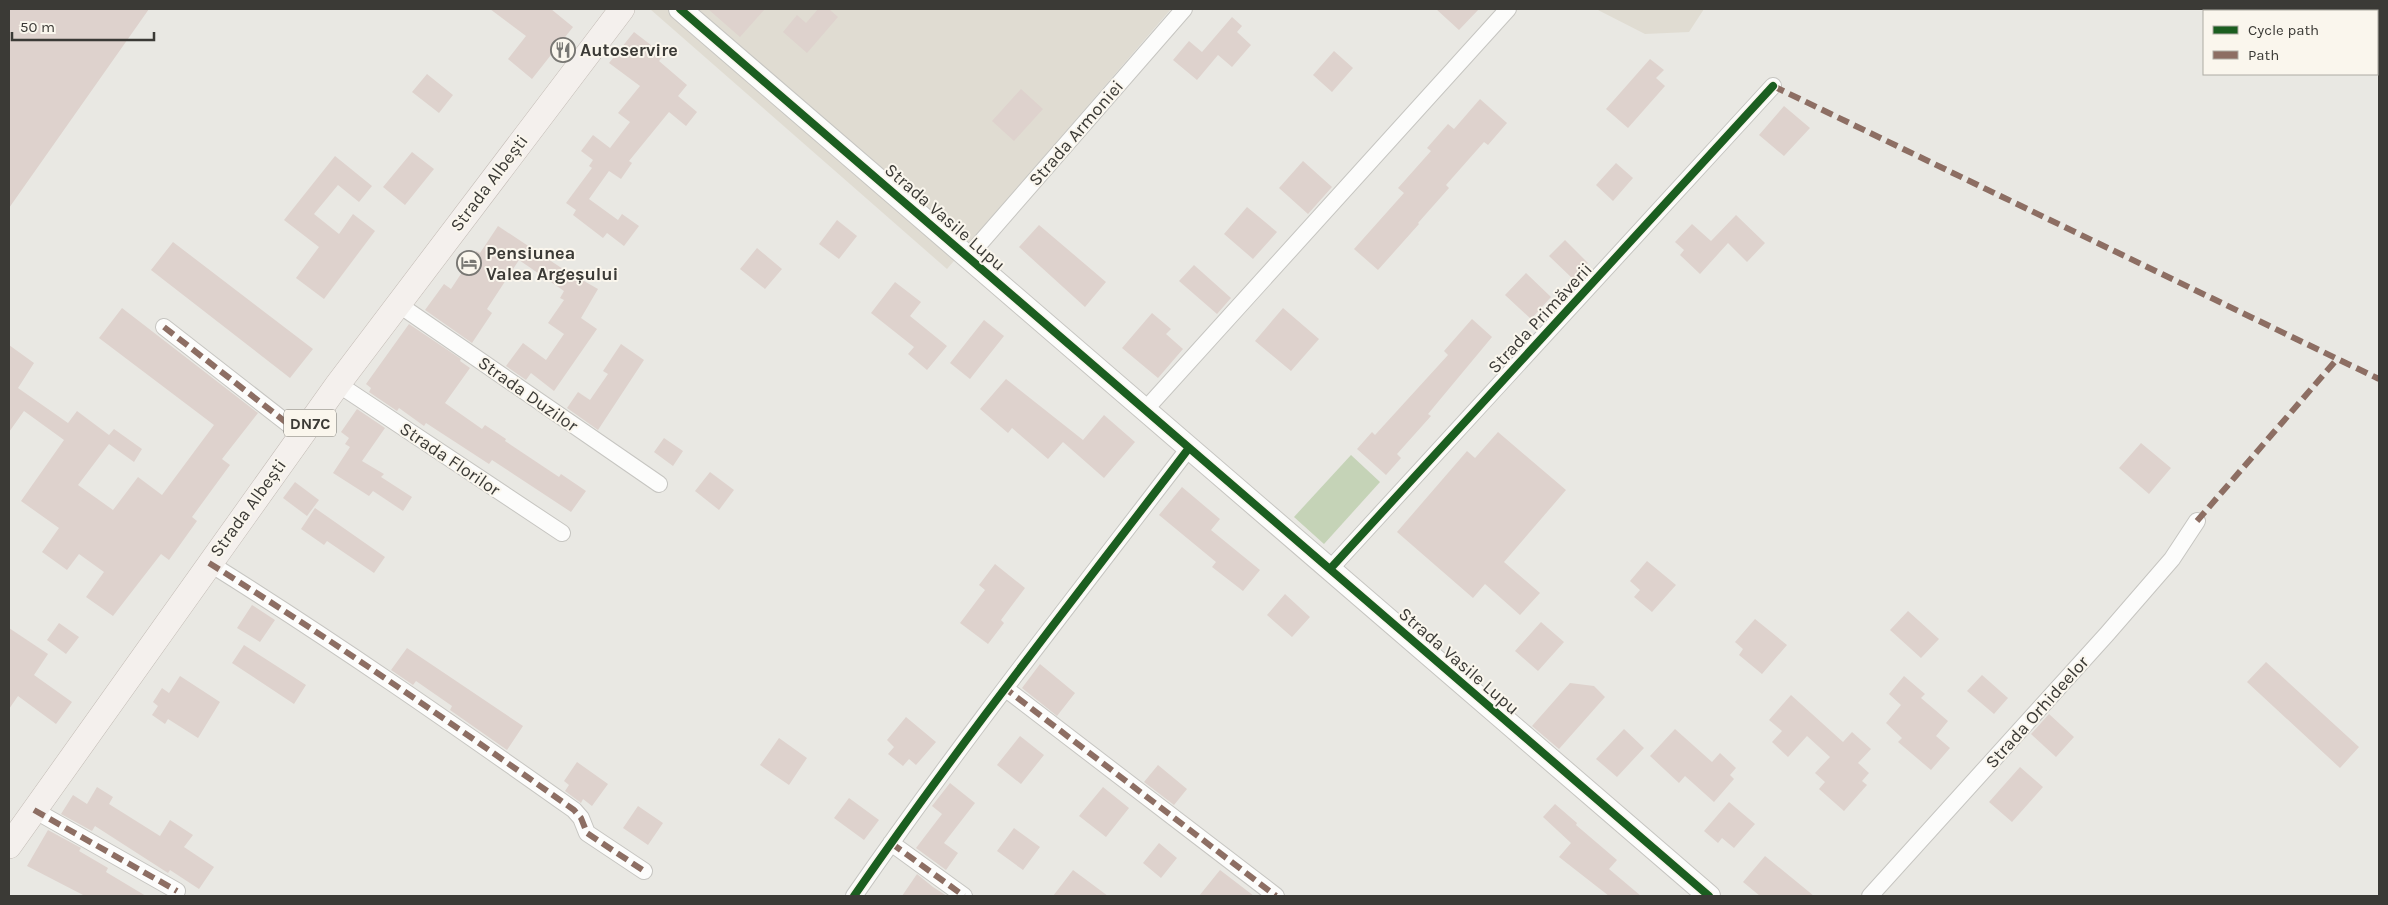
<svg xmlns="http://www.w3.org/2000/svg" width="2388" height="905" viewBox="0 0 2388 905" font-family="Karla,sans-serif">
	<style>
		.built { fill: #e0dcd2 }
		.green { fill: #c5d3b7 }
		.building { fill: #ded2cd }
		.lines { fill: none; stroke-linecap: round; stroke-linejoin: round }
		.street-casing { stroke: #c6c5c1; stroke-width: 18 }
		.secondary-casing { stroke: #c6c5c1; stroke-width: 24 }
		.primary-casing { stroke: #c2bab4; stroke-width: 26 }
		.street { stroke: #fcfcfb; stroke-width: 16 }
		.secondary { stroke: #fcfcfb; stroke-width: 22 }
		.primary { stroke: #f4f0ed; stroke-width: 25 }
		.quiet { stroke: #8d6e63; stroke-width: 6; stroke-dasharray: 12 6; stroke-linecap: butt }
		.cycleway-casing { stroke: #faf6ed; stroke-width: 11 }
		.cycleway { stroke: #1b5e20; stroke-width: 8 }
		.labels { text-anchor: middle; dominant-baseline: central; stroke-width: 4; stroke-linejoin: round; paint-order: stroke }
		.shield { fill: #faf6ed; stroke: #74726d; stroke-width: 1 }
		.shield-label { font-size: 16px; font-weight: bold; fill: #3b3a36 }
		.poi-label { font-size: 18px; font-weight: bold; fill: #3b3a36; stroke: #faf6ed; text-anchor: start }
		.street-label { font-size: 18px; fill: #3b3a36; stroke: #faf6ed }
	</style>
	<rect width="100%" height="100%" fill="#e9e8e3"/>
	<path class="built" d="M650 9H1171L947 269Z
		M1596 9H1704L1689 32 1645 34Z"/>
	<path class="green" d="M1351 455 1380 482 1324 544 1294 517Z"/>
	<path class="building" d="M9 9H149L9 208Z
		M490 9H551L573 27 532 79 508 59 526 36Z
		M708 9H765L740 37Z
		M818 9H829L838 17 807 53 783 32 797 15 806 23Z
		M1436 9H1479L1459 30Z
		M1232 17 1242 26 1237 32 1251 45 1232 67 1218 55 1197 80 1173 60 1189 41 1202 52Z
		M634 32 664 55 659 61 687 85 678 96 697 112 686 126 669 112 629 161 632 163 621 179 609 171 589 199 618 220 622 214 639 226 624 246 607 233 603 238 573 215 576 210 566 203 592 168 589 166 593 160 581 151 593 135 610 148 630 122 618 113 640 86 609 63Z
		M1334 51 1353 68 1332 92 1313 75Z
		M1650 59 1664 70 1656 78 1665 86 1628 128 1606 109Z
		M427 74 453 95 439 113 412 92Z
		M1021 89 1043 109 1014 141 992 121Z
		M1480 99 1507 123 1488 145 1484 142 1446 185 1449 188 1418 223 1419 224 1378 270 1354 249 1404 193 1398 188 1431 151 1427 148 1448 124 1454 129Z
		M1784 106 1810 128 1784 156 1759 135Z
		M412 152 434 169 405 205 383 187Z
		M335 156 372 186 359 202 338 185 314 214 339 234 353 214 375 231 324 299 296 278 319 247 284 220Z
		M1303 161 1332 187 1308 214 1279 188Z
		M1616 163 1633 178 1613 201 1596 185Z
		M1247 207 1277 232 1253 259 1224 234Z
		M1736 215 1765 243 1747 262 1728 243 1700 274 1680 255 1684 250 1675 242 1692 224 1711 241Z
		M837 220 857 236 839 259 819 244Z
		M1039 225 1106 282 1085 307 1019 247Z
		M498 226 563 269 598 289 581 318 597 329 554 391 531 373 526 380 506 366 523 343 546 360 564 334 548 323 564 300 560 298 564 291 519 260 487 309 492 313 472 343 425 310 444 284 451 289 476 251 480 253Z
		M1565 240 1588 263 1573 279 1549 256Z
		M173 242 313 349 290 378 151 270Z
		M757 248 782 269 765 289 740 269Z
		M1194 265 1231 298 1217 314 1179 281Z
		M1526 273 1551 297 1531 319 1505 295Z
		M895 282 921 302 910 316 947 346 927 370 908 354 914 347 871 313Z
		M122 308 258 413 222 459 230 465 192 517 197 521 169 560 161 554 113 616 86 597 104 572 79 554 67 570 42 552 59 528 21 501 64 440 24 411 9 432V345L34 363 18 388 68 423 77 411 109 435 114 429 142 449 134 462 109 444 78 485 113 510 138 477 162 495 214 425 99 338Z
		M1283 308 1319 339 1291 371 1255 341Z
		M1152 313 1171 329 1166 334 1183 349 1158 378 1122 348Z
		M1472 319 1492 337 1428 414 1431 416 1397 454 1401 458 1386 475 1357 449 1372 432 1375 435 1448 355 1444 351Z
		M984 320 1004 336 970 379 950 363Z
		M409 324 461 359 460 361 470 368 445 403 482 429 485 425 506 439 505 441 559 477 561 474 586 491 571 512 492 460 489 464 426 423 424 426 399 408 397 411 369 392 371 388 366 384Z
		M621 344 644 360 598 430 567 408 578 392 590 400 608 374 603 371Z
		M1006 379 1083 440 1104 415 1135 442 1104 478 1063 442 1048 459 1012 428 1008 433 980 409Z
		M357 409 385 428 362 461 384 474 381 477 412 497 403 511 373 491 369 496 333 473 350 447 345 444 349 438 341 432Z
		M1498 432 1566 490 1504 562 1540 593 1520 615 1485 584 1473 598 1397 532 1467 451 1475 458Z
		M664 438 683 451 673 466 654 452Z
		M2141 443 2171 468 2149 494 2119 468Z
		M710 472 734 490 719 510 695 491Z
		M295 482 319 500 307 516 283 498Z
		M1182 487 1220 519 1211 530 1260 570 1243 591 1212 567 1216 562 1159 515Z
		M315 508 385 557 374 573 327 541 324 545 301 529Z
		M1647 561 1676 585 1652 612 1634 597 1640 590 1630 581Z
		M995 564 1025 588 1001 620 1004 623 988 644 960 623 985 590 979 585Z
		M1285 594 1310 617 1292 637 1267 615Z
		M252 605 275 620 260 642 237 628Z
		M1908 611 1939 639 1921 658 1890 630Z
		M1755 619 1787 645 1762 674 1739 655 1743 649 1735 642Z
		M1541 622 1564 642 1538 671 1515 651Z
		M59 623 79 637 66 654 47 640Z
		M9 628 48 654 34 675 72 702 56 724 18 696 9 709Z
		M244 645 306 685 294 704 232 663Z
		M407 648 523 726 507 750 450 710 452 706 416 681 413 685 391 670Z
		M2266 662 2359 747 2340 768 2247 682Z
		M1040 664 1075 693 1057 716 1022 688Z
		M1982 675 2008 698 1994 714 1967 691Z
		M180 676 220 702 198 738 168 719 165 724 152 715 158 706 153 702 162 688 169 693Z
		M1904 676 1925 694 1921 698 1948 721 1936 736 1950 748 1931 770 1898 742 1902 738 1886 723 1901 705 1889 694Z
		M1570 683 1594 686 1605 697 1559 749 1532 726Z
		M1791 695 1843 742 1852 732 1871 749 1858 763 1869 773 1862 781 1867 785 1844 811 1819 789 1825 782 1815 773 1830 757 1807 736 1788 757 1772 742 1782 731 1769 720Z
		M2049 714 2074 737 2056 757 2031 734Z
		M906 717 936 742 916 765 909 759 903 766 888 754 894 747 887 740Z
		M1624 729 1644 748 1617 777 1596 759Z
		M1675 729 1712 762 1720 753 1736 768 1730 775 1734 779 1714 802 1685 776 1679 783 1650 756Z
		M1020 736 1044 755 1021 784 997 765Z
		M779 738 807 758 789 785 760 765Z
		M577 762 608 784 592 806 583 799 581 803 565 791 569 785 564 781Z
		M1158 765 1187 789 1174 805 1144 782Z
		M2020 767 2043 787 2012 822 1989 802Z
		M950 783 975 803 944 843 958 853 946 870 916 848 942 814 932 806Z
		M97 787 113 797 109 804 160 836 170 820 193 835 184 847 214 867 199 889 170 870 168 873 95 826 92 831 61 814 73 795 87 804Z
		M1103 787 1129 808 1106 837 1079 816Z
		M849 798 879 820 864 840 834 818Z
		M1729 802 1755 824 1734 848 1722 838 1718 843 1704 831Z
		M1555 804 1577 823 1576 825 1617 860 1609 869 1641 896H1609L1559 857 1571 843 1543 817Z
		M638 806 663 823 648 845 623 828Z
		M1014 828 1040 847 1023 870 997 851Z
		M48 830 81 848 79 851 108 868 106 872 146 896H85L27 866Z
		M1159 843 1177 858 1161 878 1143 863Z
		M1765 856 1814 896H1760L1743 882Z
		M1073 870 1108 896H1053Z
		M1220 870 1254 896H1199Z
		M917 874 933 887 947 896H902Z"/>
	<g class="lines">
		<defs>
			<path id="street" d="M968 257 1184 9
				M398 304 659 484
				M164 327 301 434
				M338 384 562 533
				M1145 410 1508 9
				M209 563C334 641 454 725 574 810L581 818 587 833 644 871
				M1330 569 1773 86
				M1006 689 1276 896
				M34 810 177 891
				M891 843 964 896
				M854 896C960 743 1076 596 1189 448
				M1870 896 2107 634 2172 559 2197 521"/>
			<path id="secondary" d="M680 9 1709 896"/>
			<path id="primary" d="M9 846 338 384 622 9"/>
		</defs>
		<use href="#street" class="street-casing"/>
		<use href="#secondary" class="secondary-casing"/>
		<use href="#primary" class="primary-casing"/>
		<use href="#street" class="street"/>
		<use href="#secondary" class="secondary"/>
		<use href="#primary" class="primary"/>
		<path class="quiet" d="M1773 86 2379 379
			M164 327 301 434
			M2197 521 2338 358
			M209 563C334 641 454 725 574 810L581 818 587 833 644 871
			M1003 692 1006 689 1276 896
			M34 810 177 891
			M891 843 964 896"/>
		<defs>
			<path id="cycleway" d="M680 9 1709 896
				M1330 569 1773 86
				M854 896C960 743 1076 596 1189 448"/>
		</defs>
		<use href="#cycleway" class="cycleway-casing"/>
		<use href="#cycleway" class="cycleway"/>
	</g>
	<defs>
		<symbol id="restaurant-ring" viewBox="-11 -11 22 22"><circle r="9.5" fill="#faf6ed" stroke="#787773" stroke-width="1.5"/><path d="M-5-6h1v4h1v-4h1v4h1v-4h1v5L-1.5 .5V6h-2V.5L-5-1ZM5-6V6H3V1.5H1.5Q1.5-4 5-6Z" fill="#787773"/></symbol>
		<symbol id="hotel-ring" viewBox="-11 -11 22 22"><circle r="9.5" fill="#faf6ed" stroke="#787773" stroke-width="1.5"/><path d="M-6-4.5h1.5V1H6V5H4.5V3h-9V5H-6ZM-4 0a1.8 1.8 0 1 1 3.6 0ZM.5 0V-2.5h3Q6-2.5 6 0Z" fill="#787773"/></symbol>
	</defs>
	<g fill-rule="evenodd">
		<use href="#restaurant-ring" x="549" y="36" width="28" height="28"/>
		<use href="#hotel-ring" x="455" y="249" width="28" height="28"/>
	</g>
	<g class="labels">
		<rect class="shield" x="284" y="409.5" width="52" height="27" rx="4"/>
		<g class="shield-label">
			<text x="310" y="423">DN7C</text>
		</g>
		<g class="poi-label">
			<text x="580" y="50">Autoservire</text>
			<text x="486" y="253">Pensiunea<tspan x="486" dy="21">Valea Argeșului</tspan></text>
		</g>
		<g class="street-label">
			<text transform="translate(1076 133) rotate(-49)">Strada Armoniei</text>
			<text transform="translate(489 183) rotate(-53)">Strada Albești</text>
			<text transform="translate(945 217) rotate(41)">Strada Vasile Lupu</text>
			<text transform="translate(1540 318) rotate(-47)">Strada Primăverii</text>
			<text transform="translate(528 394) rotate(35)">Strada Duzilor</text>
			<text transform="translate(450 459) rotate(34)">Strada Florilor</text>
			<text transform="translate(248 508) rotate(-54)">Strada Albești</text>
			<text transform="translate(1459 661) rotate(41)">Strada Vasile Lupu</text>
			<text transform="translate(2037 712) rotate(-48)">Strada Orhideelor</text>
		</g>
	</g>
	<rect width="2388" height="905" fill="none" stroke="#3b3a36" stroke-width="20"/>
	<rect x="2203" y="10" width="175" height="65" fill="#faf6ed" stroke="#aeaba4"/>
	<rect x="2213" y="26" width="25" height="8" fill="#1b5e20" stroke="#aeaba4"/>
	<text x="2248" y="35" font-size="15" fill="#3b3a36">Cycle path</text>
	<rect x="2213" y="51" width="25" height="8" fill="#8d6e63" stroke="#aeaba4"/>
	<text x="2248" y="60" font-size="15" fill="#3b3a36">Path</text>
	<path d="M12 32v8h142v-8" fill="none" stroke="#3b3a36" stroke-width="2.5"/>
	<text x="20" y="32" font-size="15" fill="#3b3a36" stroke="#faf6ed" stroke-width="4" paint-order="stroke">50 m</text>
</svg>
